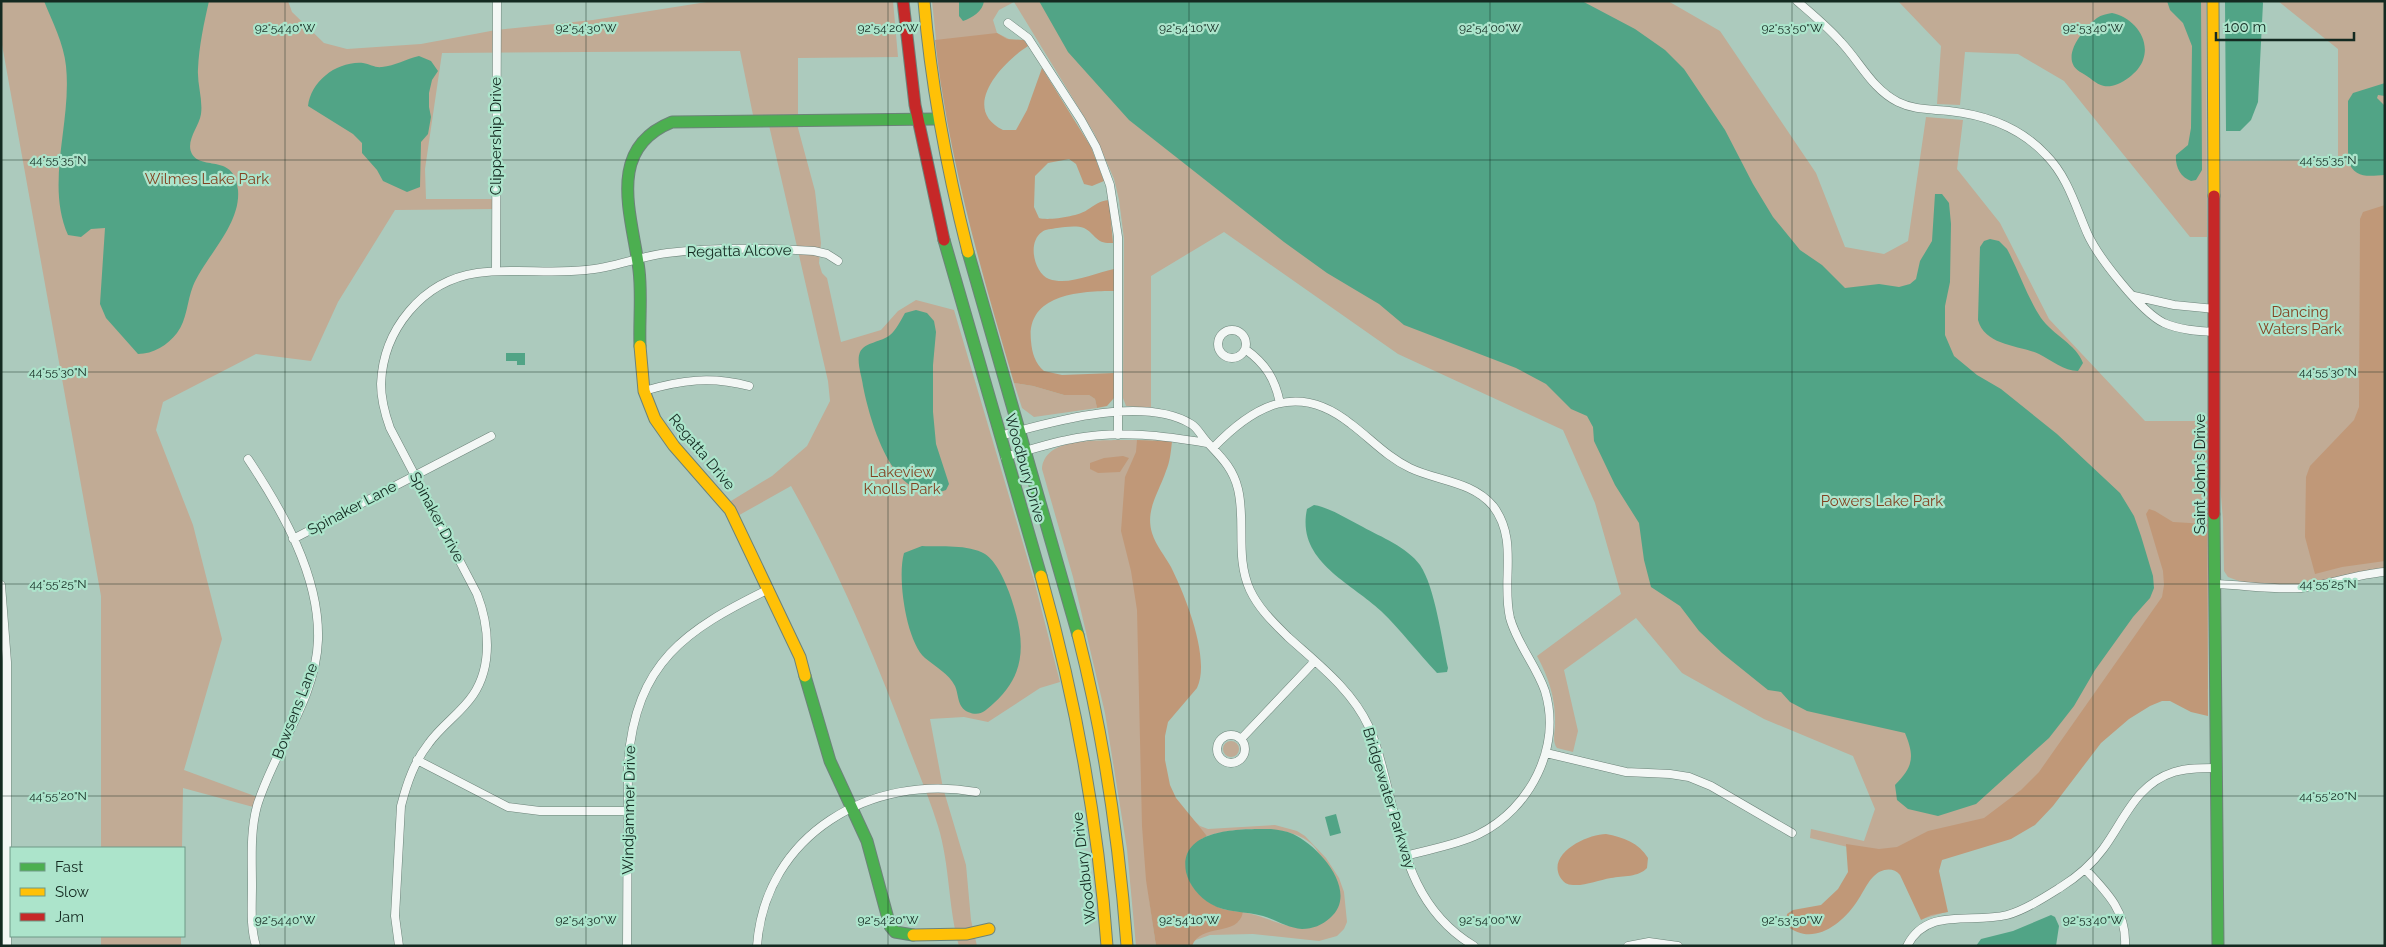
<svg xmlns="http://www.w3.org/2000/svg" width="2386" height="947" viewBox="0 0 2386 947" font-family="Raleway,sans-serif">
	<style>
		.green { fill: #c1ab95 }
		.forest { fill: #c09878 }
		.water { fill: #51a486 }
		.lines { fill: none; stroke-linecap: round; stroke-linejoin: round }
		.street-casing { stroke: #6c8379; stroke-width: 9 }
		.fast-casing { stroke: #6c8379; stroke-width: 13 }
		.slow-casing { stroke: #6c8379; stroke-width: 13 }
		.jam-casing { stroke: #6c8379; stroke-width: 13 }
		.street { stroke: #f3f7f5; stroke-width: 8 }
		.fast { stroke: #4caf50; stroke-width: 11 }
		.slow { stroke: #ffc107; stroke-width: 11 }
		.jam { stroke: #c62828; stroke-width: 11 }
		.ticks { fill: none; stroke: #142a21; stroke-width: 1; stroke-opacity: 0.45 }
		.labels { text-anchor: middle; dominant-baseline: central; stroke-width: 4.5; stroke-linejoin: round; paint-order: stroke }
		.street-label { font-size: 15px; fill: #142a21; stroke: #ace4cb }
		.park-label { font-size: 15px; fill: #834322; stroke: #ace4cb }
		.ticks-label { font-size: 12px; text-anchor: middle; fill: #142a21; stroke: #ace4cb; stroke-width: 4.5; stroke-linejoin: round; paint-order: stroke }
	</style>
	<rect width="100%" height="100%" fill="#accabd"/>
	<path class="green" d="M1 1H288L292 12 324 43 347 49 421 44 496 30 593 20 713 1H893L898 57 798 58V128L815 191 821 243 819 263 822 273 827 278 841 342 881 330 898 311 916 300 954 310 1035 584 1060 682 1040 688 988 722 964 717 930 719 943 788 966 865 971 920 977 946H959C948 907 950 865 938 826 930 800 919 774 909 748 876 658 838 569 791 486L734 518 726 504 772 476 807 446 830 401 828 381 768 121 754 120 740 51 442 53 425 169 426 199H496V209L395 210 338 302 311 361 256 354 163 402 156 430 193 525 222 639 184 770 260 798 257 808 183 788 182 848H101V596L1 39Z
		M932 1H1668L1720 31 1816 173 1845 247 1884 254 1908 241 1926 117 1963 120 1957 169 2000 223 2049 319 2145 421H2208V689L2171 690 2115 716 2005 830 1933 850 1946 912 1922 919 1894 858 1810 838 1811 829 1864 841 1875 809 1853 756 1764 719 1682 673 1636 618 1564 670 1578 731 1573 752 1557 748C1552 742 1555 732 1555 725 1556 700 1549 678 1537 656L1621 594 1595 503 1563 430 1398 354 1224 232 1151 276V408L1126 406 1123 398 1124 239 1119 200 1114 179 1094 133 1014 2 999 10 993 20 997 33 1009 39 941 87Z
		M1898 1H2206L2207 237H2190L2064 81 2018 54 1965 52 1960 105 1937 104 1941 46Z
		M2278 1H2385V572L2317 585H2250L2228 577 2224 571 2223 520 2215 422 2214 161 2338 160V49Z
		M1014 383 1033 386 1064 395H1089L1095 399 1097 408 1034 417 1022 408Z
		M1116 440H1138L1149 898 1156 946H1136L1127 849 1105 713 1073 577 1042 469C1044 438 1093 441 1116 440Z
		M1223 749a8 8 0 1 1 16 0a8 8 0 1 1-16 0Z
		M1189 816 1200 826 1208 829 1275 825 1297 831 1305 836 1326 858 1339 878 1344 892 1347 922 1344 929 1337 936 1319 941 1253 934 1210 935 1193 941C1201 930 1225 927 1239 921L1243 912C1277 918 1301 942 1333 915 1329 897 1326 871 1319 854 1304 821 1234 827 1207 836Z
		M101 936H181V946H101Z"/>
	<path class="forest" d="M997 33 1007 39 1024 40 1028 46C1003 62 959 108 1003 130H1016L1027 110 1042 68 1091 147 1104 181 1092 186 1084 184 1076 164 1069 159 1048 163 1035 176 1034 207 1039 218C1049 221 1079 216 1087 210 1095 205 1099 201 1109 200L1113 243C1095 244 1097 235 1084 228 1076 225 1065 227 1057 228 1052 229 1045 229 1042 232 1027 242 1034 273 1049 279 1069 286 1094 273 1114 269V291C1080 291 1026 294 1031 341 1032 353 1035 363 1044 371L1062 375 1114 373V398L1107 406 1097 408 1095 399 1089 395H1064L1033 386 1014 383C980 267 949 161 935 40Z
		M2385 205V561L2342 567 2315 574 2305 537 2306 477 2310 466 2354 420 2359 407 2360 219 2363 212Z
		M1137 440 1172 441C1171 451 1170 462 1166 471 1159 492 1145 510 1152 533 1156 546 1165 556 1171 567 1185 595 1211 659 1197 688L1168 722 1165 736V760L1170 785 1176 798 1207 836C1174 853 1184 888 1212 904 1222 910 1232 911 1243 912 1238 938 1201 922 1192 946H1156L1146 880 1142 826 1137 610 1131 571 1121 531 1125 477 1136 452Z
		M1123 456 1129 458 1120 472 1098 473 1090 469V463L1104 458Z
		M2149 509 2155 511 2173 522 2207 524 2208 716 2191 712 2170 701H2162L2150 706 2129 719 2101 743 2053 806 2035 825 2011 839 1942 860 1939 871 1948 912 1931 915 1921 920 1900 875C1893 866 1880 869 1873 877 1866 884 1862 895 1856 903 1840 926 1811 947 1786 925L1787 914 1793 910 1821 905 1838 889 1848 872 1846 844 1879 849 1897 847 1928 831 1984 818 2021 790 2039 772 2162 597 2164 585 2163 571 2146 514Z
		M1606 834C1623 837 1639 843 1648 858L1647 868C1639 877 1623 876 1611 878 1599 880 1585 886 1573 885 1567 885 1563 882 1560 877 1547 853 1588 834 1606 834Z"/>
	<path class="water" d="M44 1H209C204 23 199 46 198 69 197 84 203 99 201 114 199 127 185 141 192 154 202 171 235 153 238 190 241 225 205 257 193 286 187 301 187 320 177 333 168 345 153 354 138 354L106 318 100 304 105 228 91 229 81 237 68 235C45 183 72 123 66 66 64 44 52 21 44 1Z
		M959 1H984C983 11 972 18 963 21L959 16Z
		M1039 1H1582L1635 29 1665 50 1684 69 1725 130 1753 184 1773 217 1800 250 1822 265 1845 288 1879 284 1899 287 1910 284 1916 279 1920 261 1932 241 1935 194H1942L1949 203 1951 224 1950 282 1945 306V335L1954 356 1977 375 2001 389 2057 434 2120 493 2134 516 2141 536 2153 576 2154 588 2150 598 2133 617 2095 670 2074 706 2049 738 1976 804 1938 816 1908 809 1897 800 1895 785C1913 767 1915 757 1905 733L1807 711 1790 702 1781 692 1768 690 1722 653 1699 631 1680 606 1651 587 1644 560 1639 523 1615 485 1594 441 1593 427 1587 416 1571 409 1546 384 1516 368 1404 325 1379 304 1327 273 1284 242 1129 120 1068 52Z
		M2167 1H2201L2202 170 2196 180 2191 181C2180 177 2175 166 2176 155L2188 145 2191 128 2192 46 2183 23 2170 10Z
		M2225 1H2262L2263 3 2258 102 2251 120 2240 131H2226Z
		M2112 13C2132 17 2151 38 2143 60 2139 73 2117 89 2104 86 2095 84 2090 77 2082 73 2057 60 2083 29 2097 18 2101 15 2107 14 2112 13Z
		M419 56 431 61 438 71 432 80 429 93V107L431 117 428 134 421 142 420 187 407 192 383 181 377 170 362 153V143L353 134 308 106C311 81 337 61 363 63 370 64 375 68 382 67 395 66 406 59 419 56Z
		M2385 83V96L2378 95 2377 98 2385 106V175C2368 176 2354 179 2348 160V101L2353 93Z
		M1990 239 1999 241 2007 249C2019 271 2027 297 2041 318 2053 335 2076 344 2083 363L2078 371C2064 371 2051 360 2039 354 2019 345 1985 346 1978 320L1980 247 1984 241Z
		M916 310 927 313 934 321 936 332 933 365V412L936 444 949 484 946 490C894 509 870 421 863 386 862 376 856 362 860 352 865 342 882 342 890 335 896 330 901 320 905 313Z
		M506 353H525V365H517V361H506Z
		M1314 505C1331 508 1347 519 1363 527 1381 537 1407 547 1420 565 1435 587 1442 641 1448 668L1447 672 1437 673C1418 653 1401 630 1381 611 1350 582 1296 561 1307 509Z
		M922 546C941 547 968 544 985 554 996 561 1005 581 1009 592 1024 634 1030 671 994 703 985 711 980 717 968 712 957 707 959 695 955 686 949 674 936 667 925 658 906 641 897 577 904 553Z
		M1336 814 1341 833 1330 836 1325 817Z
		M1271 829C1279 830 1286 831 1293 834 1319 846 1360 892 1330 918 1322 925 1313 929 1302 929 1288 928 1276 920 1263 916 1246 911 1226 913 1211 904 1199 897 1189 885 1186 872 1178 827 1243 829 1271 829Z
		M2051 915 2055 917 2059 926 2056 946H1976L1981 939 2013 931Z"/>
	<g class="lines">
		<defs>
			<path id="street" d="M1797 1C1812 14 1828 27 1841 42 1860 62 1872 89 1898 102 1914 110 1931 109 1949 111 1987 115 2020 127 2046 155 2068 177 2076 208 2088 235 2099 258 2141 312 2164 323 2180 330 2197 331 2215 332
				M1008 23 1028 38 1081 120 1096 147 1110 185 1118 237V435
				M496 271 497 1
				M2134 296 2174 305 2215 309
				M1218 344a14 14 0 1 1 28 0a14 14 0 1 1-28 0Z
				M1245 349C1266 364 1275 379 1280 403
				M644 391C681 380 711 376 749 386
				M1000 436C1051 422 1142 395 1191 424 1198 428 1201 436 1207 442 1221 457 1233 468 1238 489 1246 522 1235 557 1250 590 1259 609 1273 622 1288 637 1318 664 1352 690 1369 727 1376 742 1380 758 1384 774 1402 841 1409 907 1474 946
				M1213 448C1254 405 1298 381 1351 424 1371 439 1387 457 1410 468 1437 481 1472 481 1493 506 1519 540 1501 580 1510 618 1517 644 1536 665 1545 691 1562 747 1530 809 1479 834 1457 845 1430 849 1405 856
				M1005 457C1029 450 1053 442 1077 438 1120 430 1165 436 1207 443
				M248 459C282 510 320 576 318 640 316 699 274 750 257 806 250 832 252 859 252 886 252 906 250 926 256 946
				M293 539 491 436
				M2215 584C2244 585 2273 590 2301 588 2329 585 2356 574 2385 572
				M1 585 7 662V946
				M1217 749a14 14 0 1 1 28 0a14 14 0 1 1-28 0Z
				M1241 739 1314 662
				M1546 753 1626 772 1670 774 1689 777 1711 786 1792 833
				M417 760 508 807 540 811H627
				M2085 869C2107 892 2127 912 2125 946
				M399 946 395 916 401 806C407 783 414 762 429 743 442 725 461 713 473 695 493 665 489 625 477 594L390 428C385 414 381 399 381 384 383 330 422 281 477 273 513 268 550 274 586 270 614 268 640 256 667 253 715 247 766 248 814 251L827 254 838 261
				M627 946 628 763C636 662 685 630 769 589
				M757 946C765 834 872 773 976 792
				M1628 946 1649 942 1678 946
				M1907 946C1927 906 1972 924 2007 915 2025 910 2045 897 2061 887 2077 877 2092 864 2103 849 2125 819 2136 784 2174 772 2187 768 2201 768 2215 768"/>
			<path id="fast" d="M944 240 1041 576
				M968 252 1078 635
				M640 346C639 321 642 295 639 270 632 215 605 149 672 122L937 119
				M2214 514 2218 946
				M805 676 830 761 867 841 890 926 895 932 913 935"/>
			<path id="slow" d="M924 1C931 86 947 169 968 252
				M2213 1 2214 196
				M640 346 644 391 655 419 674 446 730 510 800 657 805 676
				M1041 576C1075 697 1098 820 1107 946
				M1078 635C1104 737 1119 841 1127 946
				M913 935 967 934 989 929"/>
			<path id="jam" d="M903 1 915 105 944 240
				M2214 196V514"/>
		</defs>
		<use href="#street" class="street-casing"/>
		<use href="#fast" class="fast-casing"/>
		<use href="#slow" class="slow-casing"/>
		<use href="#jam" class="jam-casing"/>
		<use href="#street" class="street"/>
		<use href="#fast" class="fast"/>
		<use href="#slow" class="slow"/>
		<use href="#jam" class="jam"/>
	</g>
	<path class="ticks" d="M285 1V946M586 1V946M888 1V946M1189 1V946M1490 1V946M1792 1V946M2093 1V946M1 160H2385M1 372H2385M1 584H2385M1 796H2385"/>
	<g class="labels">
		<g class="street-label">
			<text transform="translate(496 136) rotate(-90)">Clippership Drive</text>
			<text transform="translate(739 251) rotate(-1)">Regatta Alcove</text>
			<text transform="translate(702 452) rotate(50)">Regatta Drive</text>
			<text transform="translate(1025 468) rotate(74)">Woodbury Drive</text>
			<text transform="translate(2200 474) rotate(-90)">Saint John's Drive</text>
			<text transform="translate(352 508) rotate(-28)">Spinaker Lane</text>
			<text transform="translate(437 517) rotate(62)">Spinaker Drive</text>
			<text transform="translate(295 711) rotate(-69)">Bowsens Lane</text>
			<text transform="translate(1389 798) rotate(73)">Bridgewater Parkway</text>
			<text transform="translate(629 810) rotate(-89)">Windjammer Drive</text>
			<text transform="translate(1084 868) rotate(-97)">Woodbury Drive</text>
		</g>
		<g class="park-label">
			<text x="207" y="179">Wilmes Lake Park</text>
			<text x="2300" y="312">Dancing<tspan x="2300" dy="17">Waters Park</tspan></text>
			<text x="902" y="472">Lakeview<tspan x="902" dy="17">Knolls Park</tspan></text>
			<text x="1882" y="501">Powers Lake Park</text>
		</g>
	</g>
	<g class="ticks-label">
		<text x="285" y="32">92°54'40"W</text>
		<text x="586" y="32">92°54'30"W</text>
		<text x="888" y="32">92°54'20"W</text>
		<text x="1189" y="32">92°54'10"W</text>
		<text x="1490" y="32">92°54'00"W</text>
		<text x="1792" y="32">92°53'50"W</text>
		<text x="2093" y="32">92°53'40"W</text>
		<text x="58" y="164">44°55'35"N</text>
		<text x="2328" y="164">44°55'35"N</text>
		<text x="58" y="376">44°55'30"N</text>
		<text x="2328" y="376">44°55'30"N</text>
		<text x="58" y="588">44°55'25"N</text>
		<text x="2328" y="588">44°55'25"N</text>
		<text x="58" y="800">44°55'20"N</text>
		<text x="2328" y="800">44°55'20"N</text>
		<text x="285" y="924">92°54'40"W</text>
		<text x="586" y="924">92°54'30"W</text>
		<text x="888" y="924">92°54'20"W</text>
		<text x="1189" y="924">92°54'10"W</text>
		<text x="1490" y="924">92°54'00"W</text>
		<text x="1792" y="924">92°53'50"W</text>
		<text x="2093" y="924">92°53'40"W</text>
	</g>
	<rect width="2386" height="947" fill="none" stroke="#142a21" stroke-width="5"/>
	<rect x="10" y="847" width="175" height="90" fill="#ace4cb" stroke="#6f9a87"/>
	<rect x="20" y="863" width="25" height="8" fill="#4caf50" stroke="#6f9a87"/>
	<text x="55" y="872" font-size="15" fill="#142a21">Fast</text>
	<rect x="20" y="888" width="25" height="8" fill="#ffc107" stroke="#6f9a87"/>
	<text x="55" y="897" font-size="15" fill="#142a21">Slow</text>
	<rect x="20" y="913" width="25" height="8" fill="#c62828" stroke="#6f9a87"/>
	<text x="55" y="922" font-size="15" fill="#142a21">Jam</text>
	<path d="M2216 32v8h138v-8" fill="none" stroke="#142a21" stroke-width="2.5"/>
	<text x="2224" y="32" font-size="15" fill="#142a21" stroke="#ace4cb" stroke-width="4" paint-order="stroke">100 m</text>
</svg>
